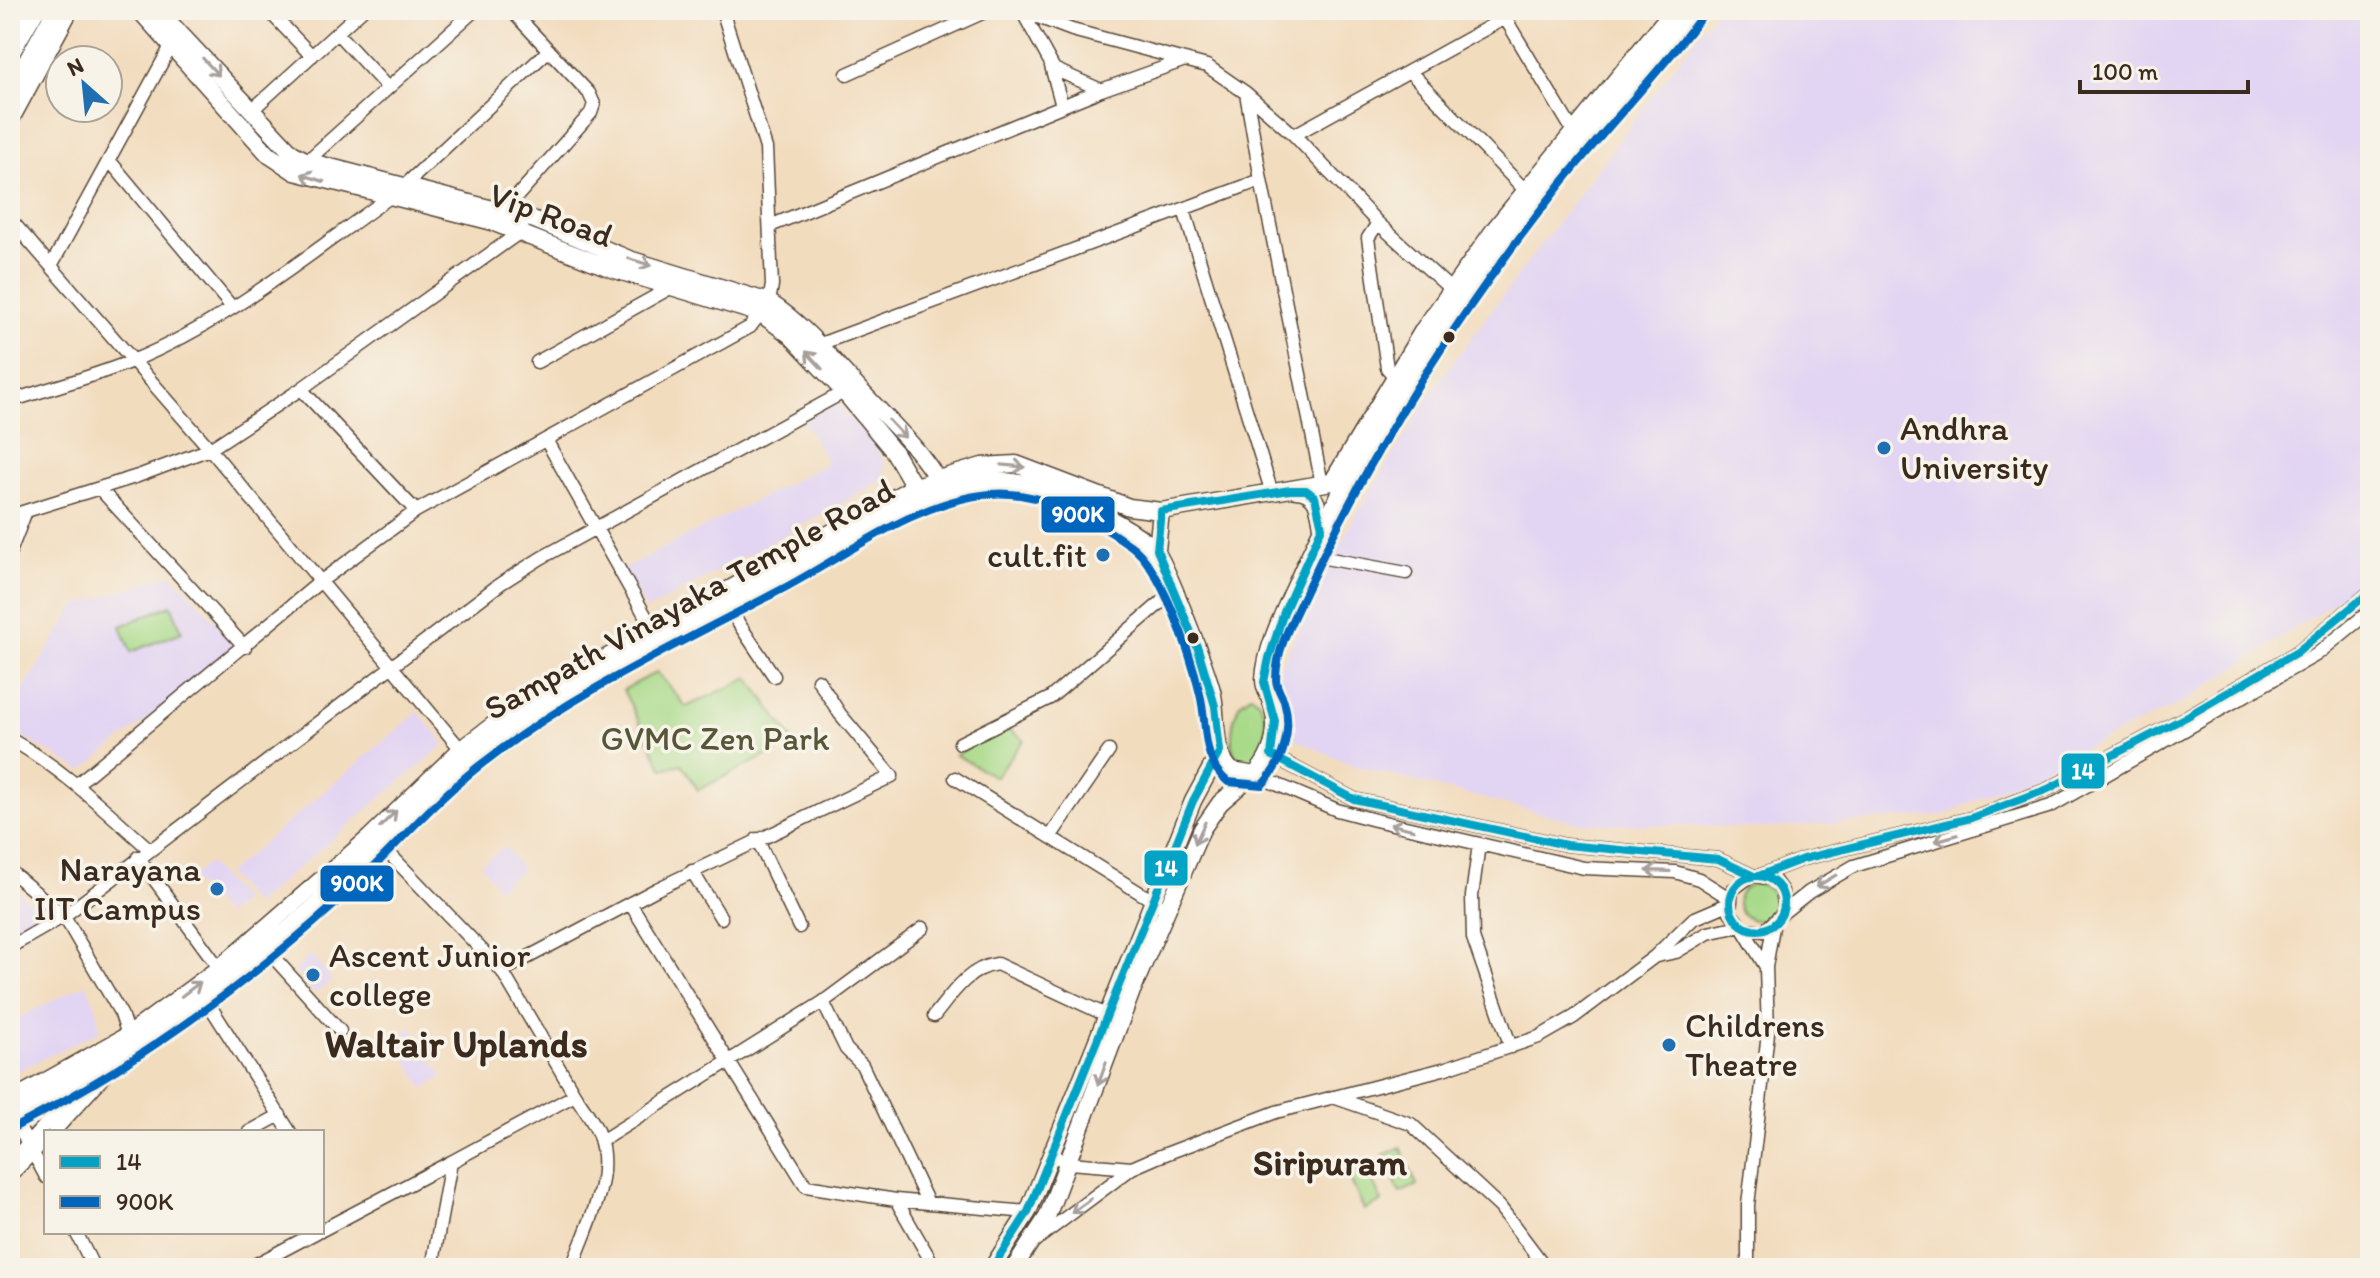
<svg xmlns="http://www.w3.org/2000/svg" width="2380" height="1278" viewBox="0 0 2380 1278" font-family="Itim,sans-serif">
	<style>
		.built { fill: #e2d4f3 }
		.green { fill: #a9da89; stroke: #728254; stroke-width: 2 }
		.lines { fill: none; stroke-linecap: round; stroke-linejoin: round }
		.minor-casing { stroke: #564536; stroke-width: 15 }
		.major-casing { stroke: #564536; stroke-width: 19 }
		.minor { stroke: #fff; stroke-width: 12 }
		.major { stroke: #fff; stroke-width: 16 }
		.bus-1-casing { stroke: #f7f3e8; stroke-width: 14 }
		.bus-2-casing { stroke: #f7f3e8; stroke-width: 14 }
		.bus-1 { stroke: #03a3c5; stroke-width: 8 }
		.bus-2 { stroke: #0065bd; stroke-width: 8 }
		.oneway { stroke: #a79f9a }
		.bus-dot { fill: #3b2a1e; stroke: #f7f3e8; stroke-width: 3 }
		.poi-dot { fill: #1f6fb2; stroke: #f7f3e8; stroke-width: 3 }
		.labels { text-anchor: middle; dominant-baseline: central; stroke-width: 7; stroke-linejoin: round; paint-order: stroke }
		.street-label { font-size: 34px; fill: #3b2a1e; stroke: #f7f3e8 }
		.poi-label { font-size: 34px; fill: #3b2a1e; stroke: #f7f3e8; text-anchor: start }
		.park-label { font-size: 34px; fill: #565639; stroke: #f7f3e8 }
		.neighbourhood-label { font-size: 36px; font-weight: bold; fill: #3b2a1e; stroke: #f7f3e8 }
		.quarter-label { font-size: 38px; font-weight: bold; fill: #3b2a1e; stroke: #f7f3e8 }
		.line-badge { stroke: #f7f3e8; stroke-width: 3 }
		.badge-label { font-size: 22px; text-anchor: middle; font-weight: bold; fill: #fff }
	</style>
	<rect width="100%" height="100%" fill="#f7f3e8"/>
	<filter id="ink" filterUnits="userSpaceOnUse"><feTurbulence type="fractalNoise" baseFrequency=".0125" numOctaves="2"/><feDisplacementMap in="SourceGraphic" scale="16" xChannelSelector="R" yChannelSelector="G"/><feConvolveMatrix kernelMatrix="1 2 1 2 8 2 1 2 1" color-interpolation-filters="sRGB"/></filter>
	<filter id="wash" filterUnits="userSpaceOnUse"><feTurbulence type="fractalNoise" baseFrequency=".006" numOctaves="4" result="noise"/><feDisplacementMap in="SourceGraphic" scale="32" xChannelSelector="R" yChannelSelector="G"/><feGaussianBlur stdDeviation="1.8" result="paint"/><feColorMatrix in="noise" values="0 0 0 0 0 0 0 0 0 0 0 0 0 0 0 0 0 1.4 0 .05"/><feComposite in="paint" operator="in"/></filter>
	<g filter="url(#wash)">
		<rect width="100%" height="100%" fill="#f2dcbe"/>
		<path class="built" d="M1717 10H2370V578L2187 700 1944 815 1768 828 1580 823 1355 766 1297 740 1270 688 1354 518 1441 378Z
			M836 401 877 448 883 461 884 480 647 610 623 569 828 463 804 422Z
			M172 574 233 640 232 651 82 771 10 729V711L75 606Z
			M418 712 445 744 254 905 227 874Z
			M505 847 522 870 498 888 481 864Z
			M208 863 243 900 226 916 191 878Z
			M10 885 46 915 10 937Z
			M311 955 332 980 315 994 295 969Z
			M86 984 97 1009 99 1031 10 1075V1022Z
			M412 1027 443 1077 424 1088 394 1040Z"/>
		<path class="green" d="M171 605 182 632 131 652 121 626Z
			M657 672 686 707 749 678 794 742 698 790 682 764 663 769 623 690Z
			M1251 695C1273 709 1266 742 1257 762L1244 768C1226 753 1231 722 1240 703Z
			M1004 726 1024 740 995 777 956 755Z
			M1738 902a18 18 0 1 1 36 0a18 18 0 1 1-36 0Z
			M1401 1147 1417 1185 1400 1193 1383 1155Z
			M1365 1164 1382 1202 1364 1210 1347 1172Z"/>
	</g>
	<g filter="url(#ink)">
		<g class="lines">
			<defs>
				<path id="minor" d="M14 10 29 20
					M268 10 312 56
					M1019 10 1072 30 1207 66 1246 93
					M1023 13 1054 69 1101 90 1185 60
					M337 33 388 88
					M1051 66 1062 106
					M1411 73 1524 189
					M847 74 989 10
					M252 110 362 10
					M109 160 231 306
					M307 161 475 10
					M1261 180 1322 484
					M402 188 549 50
					M1184 210 1272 493
					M504 211 591 113 594 104 589 93 511 10
					M10 219 210 449 464 753
					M1378 223 1368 238 1387 368 1394 376
					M770 226 1101 90
					M52 264 171 46
					M1457 295 1378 223 1294 135 1505 18 1573 131
					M820 344 1261 180 1246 93 1294 135
					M537 362 672 287
					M301 389 416 511
					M10 401C50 388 93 377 132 361 225 323 308 255 390 197
					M546 440 654 631
					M99 488 245 647
					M10 516 138 476 210 449 301 389 523 230
					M10 552 26 511
					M1309 555 1406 573
					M727 606 774 676
					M10 739C62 768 104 809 148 848
					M960 743 1050 698 1173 592
					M1271 755 1354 799 1566 845 1718 859 1752 875 1774 880 1782 891 1785 911 1764 931 1743 929 1730 912 1732 890 1752 875
					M1255 775 1337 810 1375 820 1584 868 1675 872 1699 879 1729 898
					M955 778 1158 904
					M77 784 321 581 416 511 750 327 769 302 772 285 766 148 722 10
					M1050 837 1109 751
					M757 839 799 927
					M1479 844 1472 896 1473 938 1511 1047
					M382 846 502 971 575 1095 451 1162 432 1268
					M138 857 219 968
					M10 871 64 916 121 1014 128 1035
					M692 871 721 918
					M1761 875 1803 859 1971 818 2048 789 2186 717 2297 652 2370 592
					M630 903 806 1186 896 1200 1028 1212
					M1785 911 1809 892 1854 866 2051 806 2316 655 2370 611
					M1743 929 1766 967
					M10 947 64 916 500 584 541 558 844 392
					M267 950 340 1031
					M1657 956 1676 952 1708 933 1739 926
					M502 971 657 889 892 776 840 714 818 680
					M205 998 290 1132
					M823 1002 923 928
					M934 1016C951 995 968 968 997 964L1106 1015
					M1333 1097 1411 1124 1500 1207 1546 1268
					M10 1111 28 1144
					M54 1132 123 1056
					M249 1132 280 1115
					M601 1141 823 1002 846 1049 862 1065 927 1201
					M33 1153 46 1177
					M1060 1159 1069 1163 1132 1168
					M10 1162 93 1074
					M10 1176 46 1140
					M896 1200 935 1268
					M322 1230 451 1162
					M76 1232 94 1268
					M1036 1240 1132 1168 1155 1158 1276 1112 1443 1069 1539 1037 1574 1017 1654 957 1693 919 1728 904
					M249 1268 317 1232
					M572 1268C585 1229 613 1182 600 1139 596 1124 584 1109 575 1095
					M1748 1268V1205L1768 1033 1766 967 1773 927"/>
				<path id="major" d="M139 10 269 155 295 172 489 221 612 269 761 314 790 335 844 392 894 452 918 493
					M158 10 292 153 307 161 535 220 629 259 769 302C806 326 832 360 862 392 889 421 922 450 941 486
					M10 55 36 10
					M10 91 55 10
					M10 121 70 10
					M1296 490C1318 491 1319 509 1322 527
					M1157 550 1161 511
					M10 1101 128 1035 219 968 369 838 461 749 493 725 573 676 915 486 982 466 1016 464 1129 507 1161 511 1332 482 1423 330 1496 227 1673 10
					M10 1116C145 1051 258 960 367 859 402 827 433 788 470 758 560 686 686 628 788 572 844 541 929 486 992 481 1035 477 1120 519 1153 547 1164 557 1209 675 1213 695 1218 720 1212 752 1232 771L1255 775C1272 756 1279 734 1273 708 1271 699 1264 690 1264 680 1266 643 1288 604 1302 571 1365 431 1452 302 1547 182 1593 123 1647 71 1691 10
					M992 1268 1028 1212 1193 801 1220 751
					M1014 1268 1047 1217 1132 991 1202 829 1220 803 1251 776"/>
			</defs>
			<use href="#minor" class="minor-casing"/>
			<use href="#major" class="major-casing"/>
			<use href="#minor" class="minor"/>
			<use href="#major" class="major"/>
			<defs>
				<path id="bus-1" d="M1761 875 1803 859 1971 818 2048 789 2186 717 2297 652 2370 592
					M1730 903a27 27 0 1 1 54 0a27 27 0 1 1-54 0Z
					M992 1268 1028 1212 1193 801 1220 751 1215 706 1198 649 1157 550 1161 511 1290 490H1306L1315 497 1322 527 1284 612 1269 658 1264 682 1275 721 1271 755 1354 799 1566 845 1718 859 1752 875"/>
				<path id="bus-2" d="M15 1127C132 1067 237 992 335 904 384 860 427 807 479 766 573 692 683 642 788 586 851 552 917 501 990 494 1037 489 1093 519 1130 545 1162 567 1191 655 1200 694 1208 725 1200 759 1228 782L1262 785C1283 763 1293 731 1284 701 1281 694 1276 687 1276 679 1276 649 1293 619 1305 593 1372 448 1458 314 1557 189 1603 130 1656 77 1701 17"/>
			</defs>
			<use href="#bus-1" class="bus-1-casing"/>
			<use href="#bus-2" class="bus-2-casing"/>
			<use href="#bus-1" class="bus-1"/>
			<use href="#bus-2" class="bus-2"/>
		</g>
		<defs><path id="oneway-shaft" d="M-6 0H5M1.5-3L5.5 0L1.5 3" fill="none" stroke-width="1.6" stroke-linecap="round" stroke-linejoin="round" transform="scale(2)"/></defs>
		<g class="oneway">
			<use href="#oneway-shaft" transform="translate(211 67) rotate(47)"/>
			<use href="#oneway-shaft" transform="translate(313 178) rotate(-162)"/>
			<use href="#oneway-shaft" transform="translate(640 262) rotate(17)"/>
			<use href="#oneway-shaft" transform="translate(814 360) rotate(-133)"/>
			<use href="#oneway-shaft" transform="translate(897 429) rotate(47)"/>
			<use href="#oneway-shaft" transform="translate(1013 466) rotate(5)"/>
			<use href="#oneway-shaft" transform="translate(388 819) rotate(-45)"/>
			<use href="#oneway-shaft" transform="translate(1402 827) rotate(-167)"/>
			<use href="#oneway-shaft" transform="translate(1200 833) rotate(115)"/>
			<use href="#oneway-shaft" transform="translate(1946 838) rotate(165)"/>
			<use href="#oneway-shaft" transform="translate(1658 871) rotate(-178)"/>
			<use href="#oneway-shaft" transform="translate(1826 881) rotate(149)"/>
			<use href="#oneway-shaft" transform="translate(191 989) rotate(-37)"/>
			<use href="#oneway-shaft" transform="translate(1102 1074) rotate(110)"/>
			<use href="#oneway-shaft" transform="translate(1081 1206) rotate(144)"/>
		</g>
	</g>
	<g class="bus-dot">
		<circle cx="1449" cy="337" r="7"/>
		<circle cx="1193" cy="638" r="7"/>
	</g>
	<g class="poi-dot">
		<circle cx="1884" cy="448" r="8"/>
		<circle cx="1103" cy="555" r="8"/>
		<circle cx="217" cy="889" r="8"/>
		<circle cx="313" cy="975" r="8"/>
		<circle cx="1669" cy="1045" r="8"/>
	</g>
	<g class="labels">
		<g class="street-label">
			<text transform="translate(551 215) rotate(20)">Vip Road</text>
			<text transform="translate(689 599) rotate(-29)">Sampath Vinayaka Temple Road</text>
		</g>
		<g class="poi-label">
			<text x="1900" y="428">Andhra<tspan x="1900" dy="39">University</tspan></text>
			<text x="1087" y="555" text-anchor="end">cult.fit</text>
			<text x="201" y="869" text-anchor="end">Narayana<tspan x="201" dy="39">IIT Campus</tspan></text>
			<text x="329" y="955">Ascent Junior<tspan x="329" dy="39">college</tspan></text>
			<text x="1685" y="1025">Childrens<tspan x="1685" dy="39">Theatre</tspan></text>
		</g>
		<g class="park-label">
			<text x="715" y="738">GVMC Zen Park</text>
		</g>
		<g class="neighbourhood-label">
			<text x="1330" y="1162">Siripuram</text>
		</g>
		<g class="quarter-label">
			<text x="456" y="1044">Waltair Uplands</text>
		</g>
	</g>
	<g class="line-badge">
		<rect x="1040" y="495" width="76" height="39" rx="8" fill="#0065bd"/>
		<rect x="2060" y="752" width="46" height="38" rx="8" fill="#03a3c5"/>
		<rect x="1143" y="849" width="46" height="38" rx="8" fill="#03a3c5"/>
		<rect x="319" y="864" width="76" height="39" rx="8" fill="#0065bd"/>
	</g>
	<g class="badge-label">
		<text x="1078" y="522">900K</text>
		<text x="2083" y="779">14</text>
		<text x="1166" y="876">14</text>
		<text x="357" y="891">900K</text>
	</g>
	<rect width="2380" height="1278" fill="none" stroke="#f7f3e8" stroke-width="40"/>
	<rect x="44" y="1130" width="280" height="104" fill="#f7f3e8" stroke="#aca397" stroke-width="2"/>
	<rect x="60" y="1156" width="40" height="12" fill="#03a3c5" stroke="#aca397" stroke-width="2"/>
	<text x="116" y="1170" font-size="24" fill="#3b2a1e">14</text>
	<rect x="60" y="1196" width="40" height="12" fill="#0065bd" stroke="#aca397" stroke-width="2"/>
	<text x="116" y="1210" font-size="24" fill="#3b2a1e">900K</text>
	<g transform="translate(84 84) rotate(333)"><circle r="38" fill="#f7f3e8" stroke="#aca397" stroke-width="2"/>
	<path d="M0-6L14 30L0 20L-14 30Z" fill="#1f6fb2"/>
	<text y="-12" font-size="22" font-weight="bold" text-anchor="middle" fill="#3b2a1e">N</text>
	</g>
	<path d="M2080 80v12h168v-12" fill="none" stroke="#3b2a1e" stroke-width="4"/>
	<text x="2092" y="80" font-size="24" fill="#3b2a1e" stroke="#f7f3e8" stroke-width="6" paint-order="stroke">100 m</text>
</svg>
